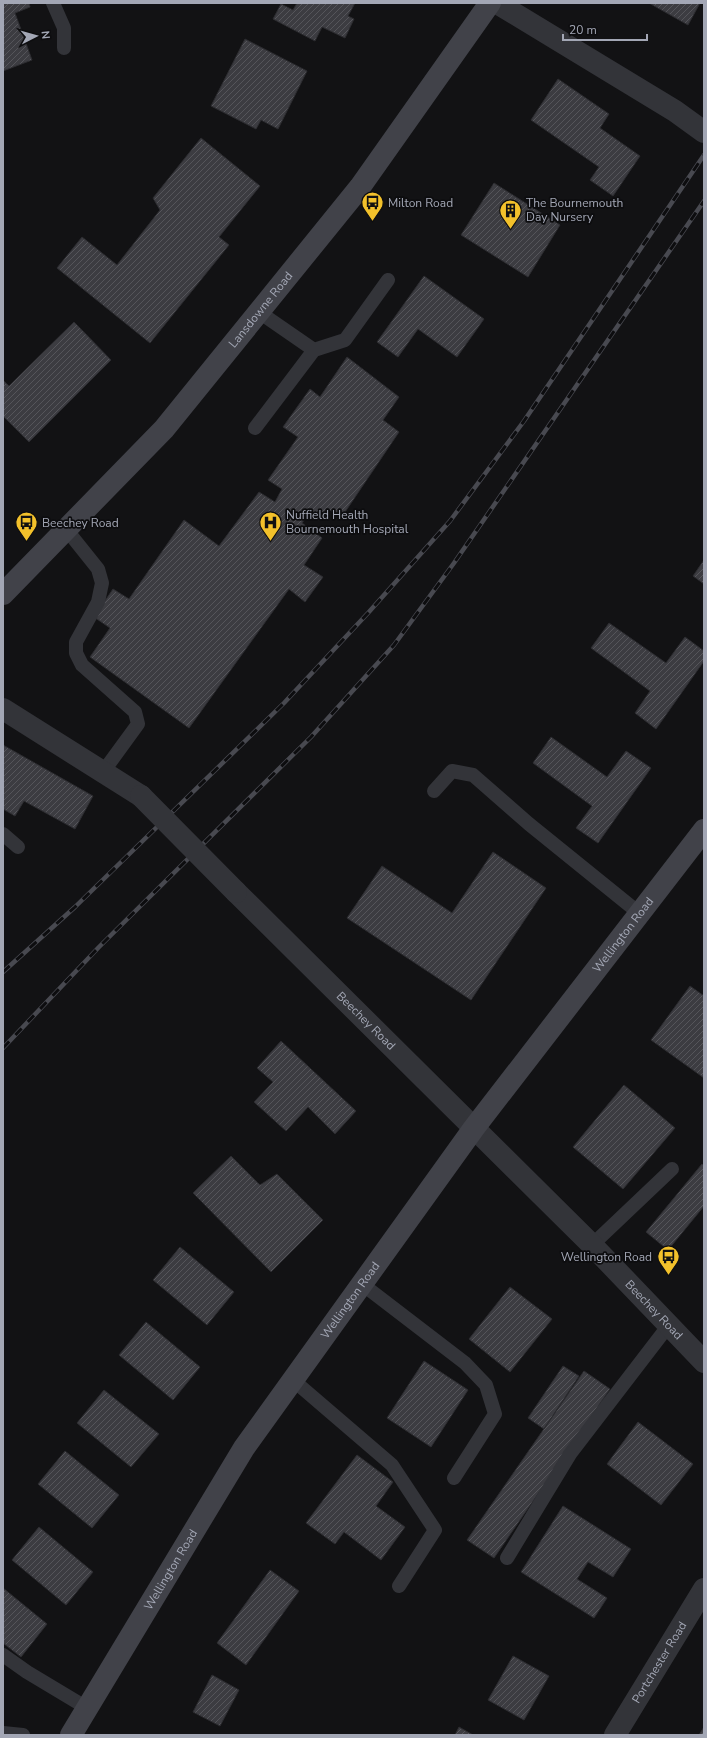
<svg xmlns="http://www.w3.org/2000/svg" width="707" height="1738" viewBox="0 0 707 1738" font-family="'Nunito Sans',sans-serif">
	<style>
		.building { fill: url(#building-hatch); stroke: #2c2c30 }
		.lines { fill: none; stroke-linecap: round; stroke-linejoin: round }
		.lane { stroke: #333439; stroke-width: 14 }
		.street { stroke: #333439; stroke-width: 22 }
		.secondary { stroke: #414249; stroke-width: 22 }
		.rail-casing { stroke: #484950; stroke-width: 4.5 }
		.rail { stroke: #0d0d0f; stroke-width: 3; stroke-dasharray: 9; stroke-linecap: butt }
		.street-bridge { stroke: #333439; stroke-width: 22 }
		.labels { text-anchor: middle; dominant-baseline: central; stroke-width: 3.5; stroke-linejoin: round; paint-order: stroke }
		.poi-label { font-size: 12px; fill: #a3a7b5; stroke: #0d0d0f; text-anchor: start }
		.street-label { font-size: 12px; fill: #a3a7b5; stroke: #0d0d0f }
	</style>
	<defs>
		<pattern id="building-hatch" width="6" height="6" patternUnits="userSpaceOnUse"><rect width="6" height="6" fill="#3c3c41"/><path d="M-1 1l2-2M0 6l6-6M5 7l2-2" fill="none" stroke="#55555a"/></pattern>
	</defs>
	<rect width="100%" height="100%" fill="#121214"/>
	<path class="building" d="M3 3H29L30 7 15 13 32 60 3 71Z
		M297 3H355L348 16 354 19 345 38 322 27 315 41 273 19 281 4 293 10Z
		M649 3H700L688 25Z
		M245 39 307 71 278 129 261 120 256 129 211 106Z
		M558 79 609 114 600 128 640 156 613 196 590 180 599 167 531 120Z
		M201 138 260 186 219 237 229 245 150 343 57 268 82 237 117 265 160 210 153 198Z
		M494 183 560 225 528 277 461 235Z
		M424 276 484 319 457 357 418 329 398 357 377 342Z
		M74 322 111 360 29 442 3 416V380L9 386Z
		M347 357 399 397 383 420 399 432 341 518 327 508 319 520 309 513 302 523 322 538 304 565 323 577 305 602 289 589 189 728 90 657 110 628 94 617 113 589 129 599 184 520 219 546 259 492 275 502 282 489 268 480 298 437 283 427 310 389 320 397Z
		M704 560V584L693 576Z
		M609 623 666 663 685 637 704 651V661L656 729 635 713 650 691 591 648Z
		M551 737 607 777 626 751 651 768 598 843 576 828 592 806 533 763Z
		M3 745 93 796 75 829 24 801 15 816 3 809Z
		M493 852 546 888 471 1000 347 918 382 866 452 913Z
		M690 986 704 996V1078L651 1040Z
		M281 1041 356 1111 335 1134 308 1107 286 1131 254 1102 273 1082 257 1068Z
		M624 1085 675 1128 623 1189 573 1147Z
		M231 1156 260 1185 277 1174 323 1220 271 1272 193 1193Z
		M702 1164 704 1166V1206L668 1250 646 1232Z
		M180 1247 234 1292 207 1325 153 1280Z
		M510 1287 552 1319 510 1372 469 1339Z
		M146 1322 200 1367 173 1400 119 1355Z
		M424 1361 468 1390 431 1447 387 1418Z
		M563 1366 579 1376 544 1429 528 1418Z
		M584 1371 610 1389 494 1558 467 1540Z
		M104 1390 159 1434 131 1467 77 1423Z
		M638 1422 693 1464 661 1505 607 1464Z
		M65 1451 119 1495 92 1528 38 1484Z
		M357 1455 393 1482 376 1506 405 1527 381 1560 344 1532 335 1544 306 1523Z
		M563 1506 631 1549 613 1577 588 1562 577 1579 607 1598 594 1618 521 1572Z
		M39 1527 93 1572 66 1605 12 1560Z
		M270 1570 299 1591 246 1665 217 1643Z
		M3 1588 47 1624 21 1657 3 1643Z
		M513 1656 549 1676 524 1720 488 1700Z
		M212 1675 239 1690 220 1726 193 1712Z
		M459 1727 473 1735H455Z
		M704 1727V1735H699Z"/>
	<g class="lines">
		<path class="lane" d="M53 3 64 28V48
			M314 350 345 340 388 280
			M255 428 314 350 259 312
			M66 529 98 569 102 583 98 602 76 642V653L82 665 135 712 138 724 103 772
			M434 791 452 771 473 775 529 824 639 913
			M3 834 18 847
			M592 1245 672 1169
			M362 1284 465 1363 486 1385 495 1414 454 1478
			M293 1380 392 1465 435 1530 399 1586
			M507 1558 570 1454 669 1325
			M3 1655 27 1672 87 1708
			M3 1733 23 1735"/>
		<g class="street">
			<path d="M497 3 675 111 704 132"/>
			<path d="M3 709 141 796"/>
			<path id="s1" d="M236 892 592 1245 704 1362"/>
			<path id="s2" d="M615 1735 704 1589"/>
		</g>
		<g class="secondary">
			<path id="s3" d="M3 594 164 429 360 187 490 3"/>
			<path id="s4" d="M71 1735 244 1448 474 1128 704 830"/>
		</g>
		<defs>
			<path id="rail" d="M3 972 75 907 284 703 368 613 450 521 524 421 704 155
				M3 1048 99 947 311 737 394 645 454 563 704 201"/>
		</defs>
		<use href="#rail" class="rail-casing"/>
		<use href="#rail" class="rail"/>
		<path class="street-bridge" d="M141 796 236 892"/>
	</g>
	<defs>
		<symbol id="bus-pin" viewBox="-11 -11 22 30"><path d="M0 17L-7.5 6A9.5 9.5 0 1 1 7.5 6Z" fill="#f3c12b" stroke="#0d0d0f"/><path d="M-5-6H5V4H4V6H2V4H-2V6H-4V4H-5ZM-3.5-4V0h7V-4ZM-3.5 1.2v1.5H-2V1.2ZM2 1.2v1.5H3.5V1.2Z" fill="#111"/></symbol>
		<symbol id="building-pin" viewBox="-11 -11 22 30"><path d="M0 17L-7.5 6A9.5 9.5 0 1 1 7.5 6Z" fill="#f3c12b" stroke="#0d0d0f"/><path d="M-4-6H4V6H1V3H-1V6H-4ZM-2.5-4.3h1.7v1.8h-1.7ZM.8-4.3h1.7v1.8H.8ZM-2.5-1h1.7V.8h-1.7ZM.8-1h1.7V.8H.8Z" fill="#111"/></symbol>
		<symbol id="hospital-pin" viewBox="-11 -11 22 30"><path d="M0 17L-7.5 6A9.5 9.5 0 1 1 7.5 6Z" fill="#f3c12b" stroke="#0d0d0f"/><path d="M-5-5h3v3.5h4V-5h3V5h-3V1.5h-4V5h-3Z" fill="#111"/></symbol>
	</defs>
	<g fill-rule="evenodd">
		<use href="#bus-pin" x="360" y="190" width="25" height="34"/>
		<use href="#building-pin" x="498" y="198" width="25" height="34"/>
		<use href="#hospital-pin" x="258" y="510" width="25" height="34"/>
		<use href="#bus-pin" x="14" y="510" width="25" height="34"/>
		<use href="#bus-pin" x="656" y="1244" width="25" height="34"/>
	</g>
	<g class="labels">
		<g class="poi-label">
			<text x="388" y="203">Milton Road</text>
			<text x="526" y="203">The Bournemouth<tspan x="526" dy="14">Day Nursery</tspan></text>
			<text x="286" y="515">Nuffield Health<tspan x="286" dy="14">Bournemouth Hospital</tspan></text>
			<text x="42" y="523">Beechey Road</text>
			<text x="652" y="1257" text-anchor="end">Wellington Road</text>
		</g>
		<g class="street-label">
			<text stroke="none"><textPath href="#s3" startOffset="384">Lansdowne Road</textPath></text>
			<text stroke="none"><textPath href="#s4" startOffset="973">Wellington Road</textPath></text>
			<text stroke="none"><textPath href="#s1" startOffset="183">Beechey Road</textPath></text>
			<text stroke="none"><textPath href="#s4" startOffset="517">Wellington Road</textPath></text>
			<text stroke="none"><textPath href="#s1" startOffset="591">Beechey Road</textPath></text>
			<text stroke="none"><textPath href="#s4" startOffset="193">Wellington Road</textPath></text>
			<text stroke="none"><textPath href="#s2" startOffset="85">Portchester Road</textPath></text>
		</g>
	</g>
	<rect width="707" height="1738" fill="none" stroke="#a3a7b5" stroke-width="8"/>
	<g transform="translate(36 36) rotate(84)" stroke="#0d0d0f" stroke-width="3" paint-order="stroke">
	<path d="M0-3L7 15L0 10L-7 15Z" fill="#a3a7b5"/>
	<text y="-6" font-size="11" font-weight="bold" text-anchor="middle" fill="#a3a7b5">N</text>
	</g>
	<path d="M563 34v6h84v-6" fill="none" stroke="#a3a7b5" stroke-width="2"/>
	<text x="569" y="34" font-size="12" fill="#a3a7b5" stroke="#0d0d0f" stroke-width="3" paint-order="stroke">20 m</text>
</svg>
